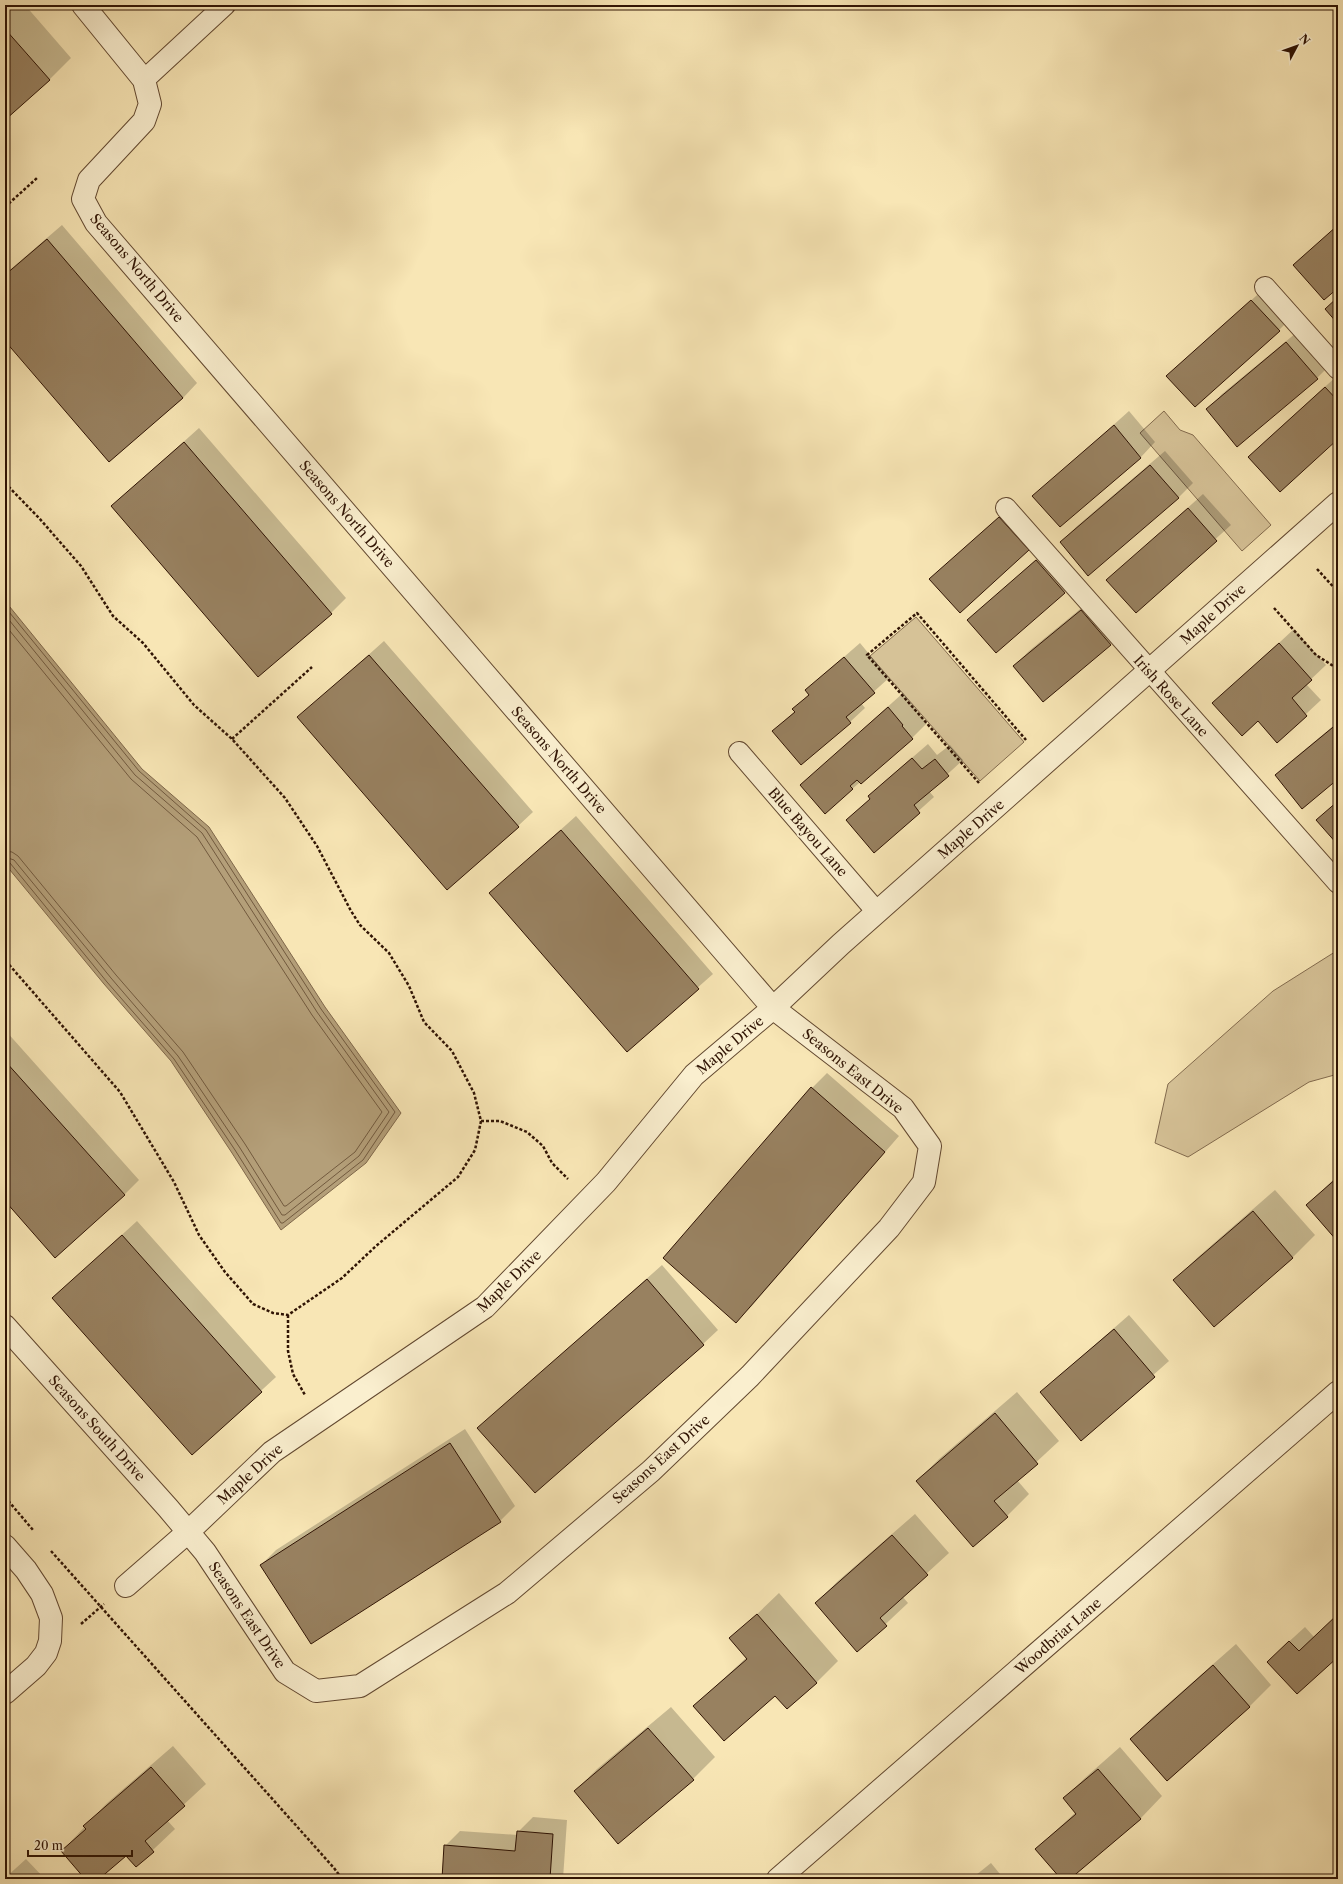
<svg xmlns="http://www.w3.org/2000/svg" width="1343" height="1884" viewBox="0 0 1343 1884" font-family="'Libre Caslon Text',serif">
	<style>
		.green { fill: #d6c297; stroke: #836b4e }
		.water { fill: #b49f79; stroke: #7f674a }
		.shadow { fill: #0003 }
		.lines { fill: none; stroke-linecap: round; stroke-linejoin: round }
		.shore { stroke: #725a3e; stroke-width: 1 }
		.building { fill: #988160; stroke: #301404 }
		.service-casing { stroke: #624830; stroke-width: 22 }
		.minor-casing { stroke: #624830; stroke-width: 24 }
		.path { stroke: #301404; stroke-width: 2.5; stroke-dasharray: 3 2; stroke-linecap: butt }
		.service { stroke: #faefcf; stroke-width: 20 }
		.minor { stroke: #faefcf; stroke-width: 22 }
		.labels { text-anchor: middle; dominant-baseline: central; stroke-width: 4; stroke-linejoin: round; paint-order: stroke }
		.street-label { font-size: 14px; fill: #301404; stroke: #faefcf }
	</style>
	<rect width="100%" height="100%" fill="#f8e6b5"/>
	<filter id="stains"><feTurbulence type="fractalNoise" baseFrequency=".005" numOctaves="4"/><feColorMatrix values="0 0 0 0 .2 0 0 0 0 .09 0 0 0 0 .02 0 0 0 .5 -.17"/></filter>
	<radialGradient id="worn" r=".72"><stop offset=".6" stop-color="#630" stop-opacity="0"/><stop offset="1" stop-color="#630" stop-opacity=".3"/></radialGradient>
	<path class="green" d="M1164 411 1180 430 1193 435 1271 525 1242 551 1140 433Z
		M916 617 1024 742 980 781 870 656Z
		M1338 950V1074L1309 1082 1188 1157 1155 1143 1168 1084 1273 991Z"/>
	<path class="water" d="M5 601 142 769 209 827 325 1007 401 1113 366 1163 281 1230 232 1153 171 1061 104 984 5 864Z"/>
	<path class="shadow" d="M5 5H25L71 58 49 80 5 118Z
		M62 225 197 383 183 398 109 461 5 339V274Z
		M1267 286 1294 315 1279 330 1168 376Z
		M1302 328 1332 363 1317 378 1208 409 1222 394Z
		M1338 375V438L1249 457 1264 442Z
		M1129 411 1155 442 1141 457 1060 526 1034 496Z
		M199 428 346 598 331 613 112 506Z
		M1165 451 1193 483 1179 497 1089 574 1061 542 1076 527Z
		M1203 494 1231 525 1136 611 1108 580Z
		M1014 503 1043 534 960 611 930 579Z
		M1051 546 1079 578 1064 592 968 620Z
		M1096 596 1125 630 1110 645 1014 666 1029 651Z
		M1294 629 1326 665 1306 684 1321 700 1277 741 1258 720 1214 703Z
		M384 641 533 812 518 826 299 717Z
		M860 643 889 678 861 703 865 708 850 722 773 731 795 711 794 709 809 694 806 690Z
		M903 693 927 723 912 738 825 812 801 785Z
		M1338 722V778L1276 775 1291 761Z
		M928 744 937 755 950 745 963 760 929 791 934 797 874 851 847 820 871 798 869 796 884 782Z
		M576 816 713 974 627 1050 490 893Z
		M5 1030 139 1180 124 1195 5 1200Z
		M827 1073 899 1136 751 1307 736 1321 812 1088Z
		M1338 1175V1241L1307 1205Z
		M1275 1190 1315 1235 1293 1257 1214 1325 1175 1280 1197 1258Z
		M137 1221 276 1377 192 1454 53 1298Z
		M662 1265 718 1330 703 1344 479 1428Z
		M1129 1315 1169 1361 1081 1439 1041 1392Z
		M1017 1392 1059 1441 1017 1480 1029 1494 1007 1516 973 1546 917 1481 939 1459Z
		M465 1429 515 1506 500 1521 261 1565 276 1550Z
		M915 1514 949 1553 902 1596 908 1603 857 1651 816 1603 838 1581Z
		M779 1593 838 1661 816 1683 775 1694 694 1706 747 1657 731 1639Z
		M1338 1614V1655L1297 1693 1283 1647 1305 1627 1314 1637Z
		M1236 1644 1271 1685 1250 1706 1168 1780 1131 1739 1153 1717Z
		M671 1707 715 1757 693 1779 575 1791 597 1769Z
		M173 1746 206 1784 167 1820 175 1829 136 1866 126 1854 98 1879H87L62 1851 106 1804Z
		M1120 1747 1162 1796 1141 1818 1069 1879H1062L1036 1849 1076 1812 1064 1798 1086 1777Z
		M533 1817 567 1820 563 1879H443L445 1846 460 1831 518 1835V1832Z
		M26 1859 45 1879H5V1878Z
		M991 1863 1004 1879H971Z"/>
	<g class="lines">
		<path class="shore" d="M5 607 139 771 206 830 321 1009 395 1112 363 1160 283 1223H281L235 1150 174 1059 107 982 10 863 5 862
			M5 615 135 775 202 833 317 1012 389 1112 359 1156 285 1215H282L240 1148 178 1056 111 978 14 860 5 857
			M5 625 131 779 197 837 312 1015 382 1112 355 1152 286 1206H284L245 1144 183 1052 116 975 18 856 12 852 5 851"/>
	</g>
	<path class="building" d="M5 29 50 80 5 120Z
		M1338 225V288L1324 300 1293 265Z
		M47 239 183 398 109 462 5 341V275Z
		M1338 297V324L1325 309Z
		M1251 300 1280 331 1195 407 1166 376Z
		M1286 342 1318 379 1237 447 1206 409Z
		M1325 387 1338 401V439L1280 492 1248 457Z
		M1114 425 1141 458 1060 527 1032 496Z
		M184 442 332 614 258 677 111 506Z
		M1150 465 1179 498 1088 576 1060 542Z
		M1188 508 1217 541 1136 613 1106 580Z
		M999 517 1029 550 960 613 929 579Z
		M1036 560 1065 593 996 653 967 620Z
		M1081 610 1111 645 1043 702 1013 666Z
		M1279 643 1312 680 1292 698 1307 716 1277 743 1258 721 1242 736 1212 703Z
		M369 655 519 827 447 890 297 717Z
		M844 657 875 693 846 717 851 723 801 765 772 731 795 712 792 709 809 695 805 690Z
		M888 707 903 725 902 726 913 739 861 784 857 780 850 786 853 789 825 814 800 785Z
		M1338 723V779L1302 809 1275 775Z
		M912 758 922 769 935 759 949 776 914 805 920 813 874 853 846 820 870 799 868 796Z
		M1338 801V845L1316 820Z
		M561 830 699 989 627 1052 489 893Z
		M5 1061 125 1195 55 1258 5 1201Z
		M811 1087 885 1152 736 1323 663 1258Z
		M1338 1177V1242L1306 1205Z
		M1253 1211 1293 1258 1214 1327 1173 1280Z
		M122 1235 262 1392 192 1455 52 1298Z
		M647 1279 704 1345 535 1493 477 1428Z
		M1114 1329 1155 1377 1081 1441 1040 1392Z
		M995 1413 1038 1464 994 1501 1008 1517 973 1547 916 1481Z
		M450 1443 501 1522 311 1644 260 1565Z
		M892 1535 928 1575 880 1618 887 1626 857 1652 815 1603Z
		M757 1614 817 1683 787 1709 775 1696 724 1741 693 1706 747 1659 729 1638Z
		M1338 1614V1657L1297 1694 1267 1662 1289 1641 1299 1651Z
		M1213 1665 1250 1707 1167 1781 1130 1739Z
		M648 1728 694 1780 618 1844 574 1791Z
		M151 1767 185 1806 145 1841 154 1852 136 1867 126 1856 99 1879H85L61 1851 86 1829 83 1826Z
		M1098 1769 1141 1819 1070 1879H1061L1035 1849 1076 1814 1063 1798Z
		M517 1831 553 1834 550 1879H442L444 1845 515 1851Z"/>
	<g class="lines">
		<defs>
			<path id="service" d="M144 80 225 5
				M1265 287 1338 369
				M1006 508 1338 883
				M739 752 877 912"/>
			<path id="minor" d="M5 1326 168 1508 205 1552 285 1672 316 1691 360 1686 507 1593 651 1471 750 1376 889 1228 924 1182 930 1146 903 1108 773 1008 96 223 83 199 89 180 144 121 150 104 144 80 83 5
				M5 1546 26 1570 42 1594 51 1618 50 1641 46 1653 36 1666 5 1693
				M126 1586 188 1532 272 1452 485 1307 606 1182 694 1075 773 1008 841 944 1338 503
				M778 1879 1338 1392"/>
		</defs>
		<use href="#service" class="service-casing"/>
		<use href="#minor" class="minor-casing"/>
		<path class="path" d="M5 207 37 178
			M5 483 39 518 81 566 113 616 143 643 194 705 232 739 285 798 317 846 351 911 360 925 389 953 409 986 424 1022 452 1051 474 1093 481 1121 475 1150 458 1177 376 1246 342 1278 288 1315 273 1313 253 1304 225 1272 199 1235 174 1182 120 1092 5 960
			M1317 569 1338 592
			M1274 608 1316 655 1338 669
			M232 739 312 667
			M979 783 867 655 917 613 1026 740
			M481 1121H500L527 1132 543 1146 552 1163 568 1179
			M288 1315V1351L293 1374 305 1395
			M5 1497 33 1530
			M51 1551 334 1868 342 1879
			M81 1624 104 1604"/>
		<use href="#service" class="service"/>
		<use href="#minor" class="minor"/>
	</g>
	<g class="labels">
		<g class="street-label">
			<text transform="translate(137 268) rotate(50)">Seasons North Drive</text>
			<text transform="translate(347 514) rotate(49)">Seasons North Drive</text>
			<text transform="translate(1213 614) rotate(-42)">Maple Drive</text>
			<text transform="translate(1171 696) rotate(48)">Irish Rose Lane</text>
			<text transform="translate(559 760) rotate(49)">Seasons North Drive</text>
			<text transform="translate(971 829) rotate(-41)">Maple Drive</text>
			<text transform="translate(808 832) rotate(49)">Blue Bayou Lane</text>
			<text transform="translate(730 1045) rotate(-40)">Maple Drive</text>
			<text transform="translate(853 1071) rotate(39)">Seasons East Drive</text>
			<text transform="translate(509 1281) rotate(-44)">Maple Drive</text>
			<text transform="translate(97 1428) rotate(48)">Seasons South Drive</text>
			<text transform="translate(661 1459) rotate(-42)">Seasons East Drive</text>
			<text transform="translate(250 1474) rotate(-42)">Maple Drive</text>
			<text transform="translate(247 1615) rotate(56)">Seasons East Drive</text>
			<text transform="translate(1058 1636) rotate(-41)">Woodbriar Lane</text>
		</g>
	</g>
	<rect width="1343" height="1884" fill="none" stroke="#f8e6b5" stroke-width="20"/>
	<rect x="6" y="6" width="1331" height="1872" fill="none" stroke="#301404" stroke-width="2"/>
	<rect x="10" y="10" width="1323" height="1864" fill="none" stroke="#301404"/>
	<g transform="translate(1297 46) rotate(49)" stroke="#faefcf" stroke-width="3" paint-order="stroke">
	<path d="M0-3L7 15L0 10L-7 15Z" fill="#301404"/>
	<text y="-6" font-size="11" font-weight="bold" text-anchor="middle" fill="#301404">N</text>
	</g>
	<path d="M28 1850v6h104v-6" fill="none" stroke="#301404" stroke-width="2"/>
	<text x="34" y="1850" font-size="12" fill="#301404" stroke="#faefcf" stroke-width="3" paint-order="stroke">20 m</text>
	<rect width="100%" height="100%" filter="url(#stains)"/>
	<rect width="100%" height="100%" fill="url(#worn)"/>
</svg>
